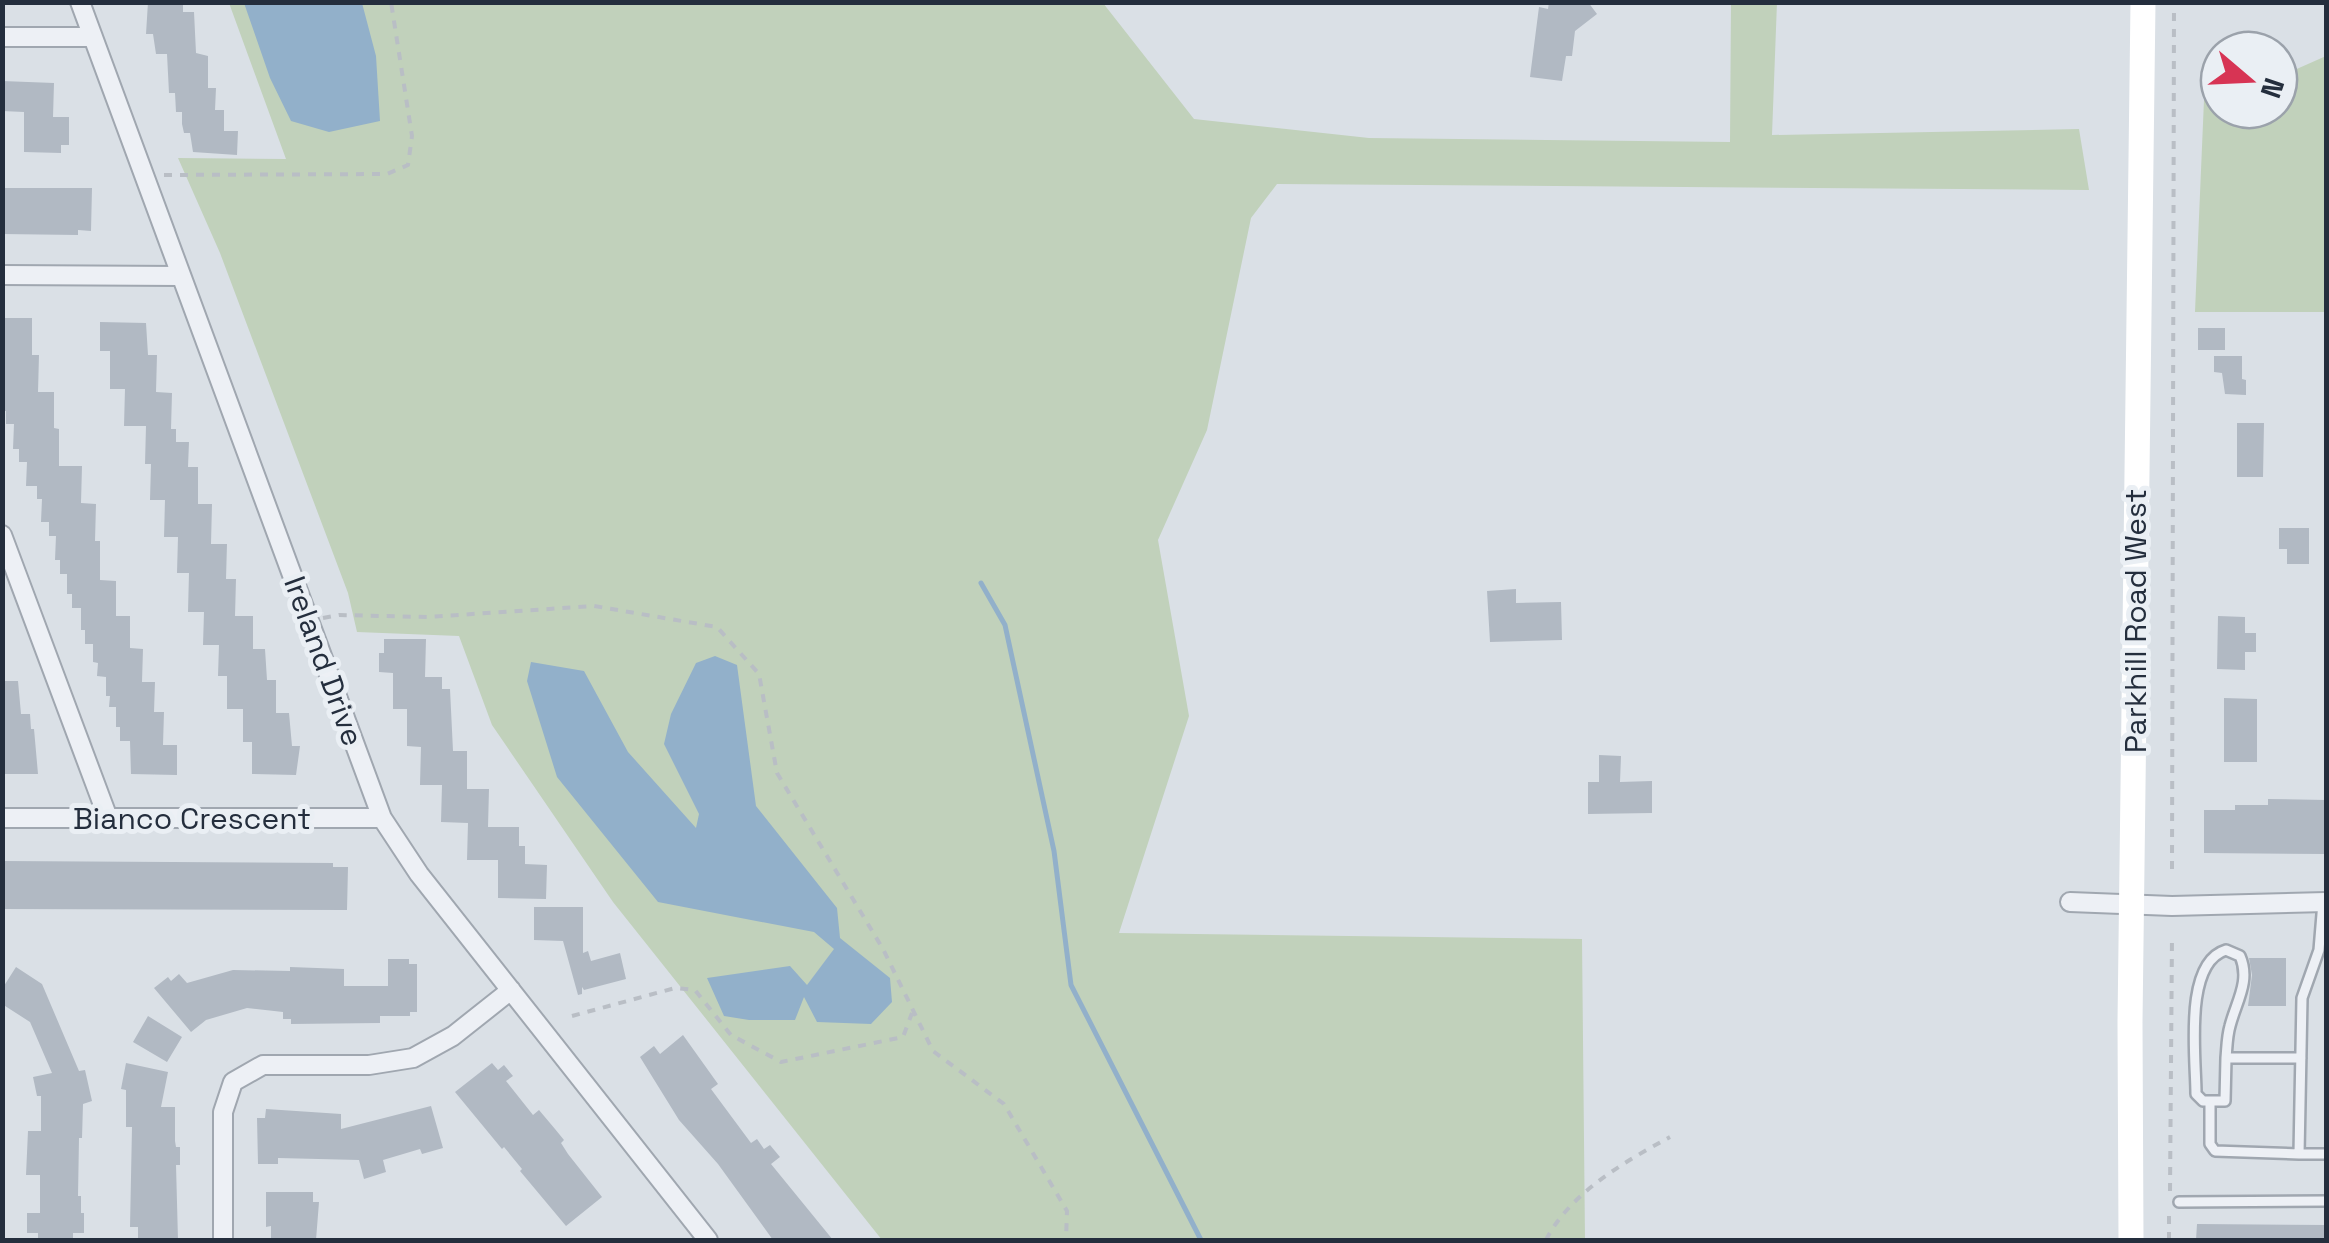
<svg xmlns="http://www.w3.org/2000/svg" width="2329" height="1243" viewBox="0 0 2329 1243" font-family="'Space Grotesk',sans-serif">
	<style>
		.green { fill: #c1d1bb }
		.water { fill: #92b0ca }
		.lines { fill: none; stroke-linecap: round; stroke-linejoin: round }
		.stream { stroke: #92b0ca; stroke-width: 5 }
		.building { fill: #b1b9c3 }
		.service-casing { stroke: #a0a7b0; stroke-width: 14 }
		.minor-casing { stroke: #a0a7b0; stroke-width: 22 }
		.path { stroke: #b9bec5; stroke-width: 4; stroke-dasharray: 8 8; stroke-linecap: butt }
		.service { stroke: #edf0f5; stroke-width: 9 }
		.minor { stroke: #edf0f5; stroke-width: 18 }
		.secondary { stroke: #fff; stroke-width: 25 }
		.labels { text-anchor: middle; dominant-baseline: central; stroke-width: 10; stroke-linejoin: round; paint-order: stroke }
		.street-label { font-size: 30px; fill: #242e3d; stroke: #eaeff4 }
	</style>
	<rect width="100%" height="100%" fill="#dae0e6"/>
	<path class="green" d="M1777 2 1772 135 2079 129 2089 190 1277 184 1251 218 1207 430 1158 540 1189 716 1119 933 1582 939 1585 1240H882L613 902 492 725 459 636 357 632 348 593 220 253 178 158 286 159 229 3H1103L1194 119 1369 138 1730 142 1731 3Z
		M2326 56V312H2195L2205 76 2219 77V110H2279V77Z"/>
	<path class="water" d="M244 3H362L376 56 380 121 329 132 291 121 270 78Z
		M715 656 737 665 756 806 837 908 840 938 890 978 892 1002 871 1024 817 1022 804 997 795 1020H749L724 1016 707 978 790 966 807 985 834 949 814 932 658 902 557 777 527 681 531 662 584 671 628 752 696 828 699 814 664 744 671 714 696 663Z"/>
	<g class="lines">
		<path class="stream" d="M981 583 1005 625 1054 851 1071 985 1201 1240"/>
	</g>
	<path class="building" d="M148 2H183V12H194L196 53 208 56V88H216L215 110H224V131H238L237 155 193 152 190 133H184L182 124V112H176L175 93H169L167 54H156L153 34H146Z
		M1549 2H1588L1597 14 1575 31 1572 56H1566L1562 81 1530 77 1539 7 1548 9Z
		M2 81 54 83 53 117H69V145H61V153L24 152V112L2 111Z
		M2 188H92L91 231 78 230V235L2 234Z
		M2 318H32V355H39L38 392H54V428L59 429V466H82L81 503 96 504 95 541H100V580L116 581V616H130V648L143 649 142 682H155L154 712H164L163 745H177V775L131 774 130 741H120V727H116V707H109L110 696H106V677L97 676 98 663 93 662V644H85V630H81V608H72V594H67V574H60V560H55L56 536H49V522H41L42 499H37V486H26L27 462H19V449H13L14 424H6V411H2Z
		M100 322 146 323 148 355H157L156 392 172 393 171 429H176V442H189L188 467H198V504H212L211 544H227L226 579H236L235 616H253V649H265L267 680H276V713H289L292 746H300L296 775 252 774V742H243V709H227V676H218L219 645H203L204 612H188L189 573H177L178 537H164L165 500H150L151 464H145L146 426H124L125 389H110V351H100Z
		M2198 328H2225V350H2198Z
		M2214 356H2242V379L2246 380V395L2225 394 2222 373 2214 372Z
		M2237 423H2264L2263 477H2237Z
		M2279 528H2309V564H2287V549H2279Z
		M1516 589V603L1561 602 1562 640 1490 642 1487 591Z
		M2218 616 2245 617V633H2256V652H2245V670L2217 669Z
		M384 639H426L425 677H442V689H450L453 751H467V789H489L488 827H519V846H525V864L547 865 546 899 498 898V860H467L468 823 441 822 442 785H420L421 747 407 746V709H393V673L379 672V653H384Z
		M2 681H18L21 714H30L31 729H34L38 774H2Z
		M2224 698 2257 699V762H2224Z
		M1599 755 1621 756 1620 782 1652 781V813L1588 814V782H1599Z
		M2268 799 2326 800V854L2204 853V810H2235V805H2268Z
		M2 861 333 863V867H348L347 910 2 909Z
		M534 907H583V953L588 951 591 961 620 953 626 979 584 990 582 987V994L578 995 563 941 534 940Z
		M2249 958H2286V1006H2248L2252 975Z
		M388 959H409V964H417V1012H410V1016H380V1023L291 1024V1019H283V1012L247 1008 206 1020 191 1032 154 988 168 977 171 981 179 974 187 983 233 970 290 971V967L344 969V986H388Z
		M16 967 42 984 79 1071 85 1070 92 1101 83 1104 82 1138H79L78 1196H81V1213H84V1233H73V1240H38V1233H27V1213H40V1175H26L28 1131H41V1096H37L33 1077 52 1073 30 1022 2 1004V989Z
		M148 1016 182 1037 167 1062 133 1042Z
		M683 1035 718 1084 711 1089 751 1143 757 1139 764 1149 770 1145 780 1157 771 1164 833 1240H773L718 1164 679 1120 640 1057 654 1046 660 1054Z
		M126 1063 168 1072 161 1107H175V1141L176 1147H180V1165H176L178 1240H138V1227H130L132 1127H126V1090L121 1089Z
		M492 1063 498 1070 504 1065 513 1076 506 1081 533 1115 539 1110 555 1129 564 1140 561 1143 568 1154 602 1197 566 1226 520 1171 522 1169 504 1147 502 1149 455 1092Z
		M431 1106 443 1148 422 1154 420 1149 383 1160 386 1172 364 1179 359 1160 278 1158V1164H258L257 1118H265L266 1109 341 1114V1129Z
		M266 1192H313V1202H319L316 1240H271V1226L266 1227Z
		M2197 1224 2326 1225V1240H2196Z"/>
	<g class="lines">
		<defs>
			<path id="service" d="M2323 902 2319 950 2302 998 2299 1154H2326
				M2210 1101H2203L2196 1094C2196 1057 2183 963 2226 950L2240 956C2251 981 2236 1002 2230 1026 2227 1036 2227 1047 2226 1058
				M2299 1154 2215 1151 2210 1144V1101H2225L2226 1058H2301
				M2179 1202 2326 1201"/>
			<path id="minor" d="M80 2 382 818 419 874 708 1240
				M2 37H93
				M2 275 180 276
				M2 535 108 818
				M2 818H382
				M2070 902 2172 906 2326 902
				M223 1240V1112L233 1082 263 1065H369L413 1058 453 1036 511 990"/>
		</defs>
		<use href="#service" class="service-casing"/>
		<use href="#minor" class="minor-casing"/>
		<path class="path" d="M164 175 387 174 408 165 412 136 391 2
			M323 618 339 615 427 617 594 606 717 627 759 674 777 773 883 949 933 1051 1004 1104 1067 1211 1066 1240
			M2172 869 2174 2
			M572 1016 675 988 695 990 731 1035 781 1062 903 1037 912 1013
			M2170 1191 2172 935
			M1546 1240C1570 1193 1624 1162 1670 1137
			M2169 1240V1210"/>
		<use href="#service" class="service"/>
		<use href="#minor" class="minor"/>
		<path class="secondary" d="M2131 1240 2130 1022 2143 2"/>
	</g>
	<g class="labels">
		<g class="street-label">
			<text transform="translate(2135 621) rotate(-90)">Parkhill Road West</text>
			<text transform="translate(324 661) rotate(70)">Ireland Drive</text>
			<text x="192" y="818">Bianco Crescent</text>
		</g>
	</g>
	<rect width="2329" height="1243" fill="none" stroke="#242e3d" stroke-width="10"/>
	<g transform="translate(2249 80) rotate(109)"><circle r="48" fill="#eaeff4" stroke="#9ba2ab" stroke-width="2.5"/>
	<path d="M0-8L18 38L0 25L-18 38Z" fill="#d73454"/>
	<text y="-15" font-size="28" font-weight="bold" text-anchor="middle" fill="#242e3d">N</text>
	</g>
</svg>
